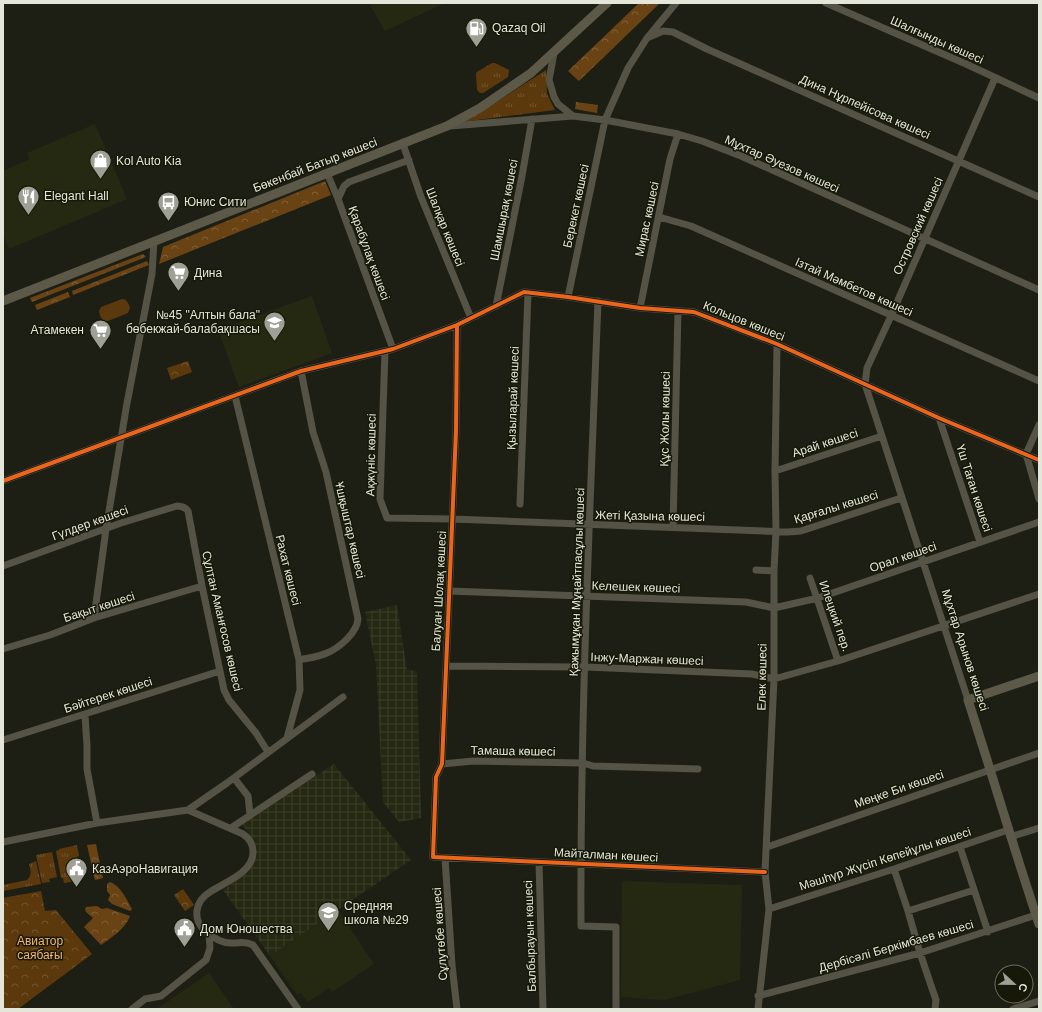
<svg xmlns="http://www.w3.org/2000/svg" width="1042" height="1012" viewBox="0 0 1042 1012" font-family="Helvetica,sans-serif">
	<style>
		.built { fill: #262912 }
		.industrial { fill: url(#industrial-grid) }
		.grass { fill: url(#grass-tufts) }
		.forest { fill: url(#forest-crowns) }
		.park { fill: url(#park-crowns) }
		.pitch { fill: #5b390c }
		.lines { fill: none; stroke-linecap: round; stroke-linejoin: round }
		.minor { stroke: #555246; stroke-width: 7 }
		.major { stroke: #5d5949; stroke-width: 9 }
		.cycleway-casing { stroke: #171908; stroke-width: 6 }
		.cycleway { stroke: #eb651d; stroke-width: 4 }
		.labels { text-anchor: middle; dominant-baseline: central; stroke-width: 3; stroke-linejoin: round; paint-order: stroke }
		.poi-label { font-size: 12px; fill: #e4e6da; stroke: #171908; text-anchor: start }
		.street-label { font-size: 12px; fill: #e4e6da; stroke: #171908 }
		.park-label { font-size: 12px; fill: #f6b572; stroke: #171908 }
	</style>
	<defs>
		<pattern id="industrial-grid" width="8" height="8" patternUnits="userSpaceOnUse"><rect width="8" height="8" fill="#262912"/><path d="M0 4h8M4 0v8" fill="none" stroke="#3b3e29"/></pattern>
		<pattern id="grass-tufts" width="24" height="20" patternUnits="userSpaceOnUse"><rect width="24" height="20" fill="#5b390c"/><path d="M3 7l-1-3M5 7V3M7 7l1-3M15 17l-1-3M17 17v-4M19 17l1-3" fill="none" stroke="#72562f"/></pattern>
		<pattern id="forest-crowns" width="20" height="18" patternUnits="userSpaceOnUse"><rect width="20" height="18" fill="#6a4314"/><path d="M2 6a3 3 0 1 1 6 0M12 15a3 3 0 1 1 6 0" fill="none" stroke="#7f5e36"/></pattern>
		<pattern id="park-crowns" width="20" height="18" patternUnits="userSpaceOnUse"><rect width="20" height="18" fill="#5b390c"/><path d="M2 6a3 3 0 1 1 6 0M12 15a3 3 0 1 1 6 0" fill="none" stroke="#72562f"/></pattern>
	</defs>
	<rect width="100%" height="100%" fill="#1d1f15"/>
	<path class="built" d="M369 3H445L385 31Z
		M95 124 127 199 9 249 3 234V171L30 159 27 153Z
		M312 296 332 353 239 387 218 330Z
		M622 881 742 885 740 980 664 1000 621 997Z
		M338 910 374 964 332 992 329 988 308 1002 301 993 297 995 270 956Z
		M209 973 234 1009H157L193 984Z"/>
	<path class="industrial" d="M397 605 407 670 417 671 421 818 399 822 383 802 376 665 365 612Z
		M334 764 411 860 270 956 223 890 247 873 256 857 255 842 242 824Z"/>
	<path class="grass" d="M492 63H495L509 70 508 77 483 93H480L477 90 476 74 477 72Z
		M546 70 547 94 555 110 461 122 490 106Z
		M77 845 79 856 76 857 81 880 64 883 63 878H61L56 851 59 850V849Z
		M52 852 57 877 49 879 50 882 42 883 36 855Z
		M36 861 41 884 3 891V885L27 880C32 875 31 871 29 864Z"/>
	<path class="forest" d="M639 3H660L579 81 568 71Z
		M576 102 598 105 597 113 575 109Z
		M325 181 331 195 159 264 163 247Z
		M143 254 146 257 32 302 30 298Z
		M147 261 149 265 73 295 72 291Z
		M68 292 70 297 37 310 35 305Z
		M96 844 103 878 95 880 87 845Z
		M110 882C120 885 127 900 132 909L130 911 112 904 108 900 110 895 107 891V884Z
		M97 906 102 909 107 908 130 916C125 929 112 937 101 945L84 927 93 918 86 912 85 909 86 907Z"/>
	<path class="park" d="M188 361 192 372 171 380 167 368Z
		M183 889 194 905 185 911 174 895Z
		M41 891 45 911 56 910 92 954 18 1009H3V898Z"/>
	<path class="pitch" d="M122 299C127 299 129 304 130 308L128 313 108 321C102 322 100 317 99 311L101 307Z
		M60 925 66 954 51 957 46 927Z"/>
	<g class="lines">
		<path class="minor" d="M826 3 966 64 1039 98
			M648 37 676 3
			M554 53 549 80 554 97 558 104 573 116 605 120 678 134 702 141 741 156 1039 290
			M450 126 573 116
			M403 144 421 197 471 318
			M327 173 338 199
			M659 217 691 226 1039 381
			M568 297 605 120 628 68 647 38 663 31 673 32 707 49 1039 197
			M598 301C590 510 580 718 581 926L616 927V1009
			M496 306 522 176 532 119
			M640 308 670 159 678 134
			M457 325 456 431 442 764 436 777 433 857 765 872
			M393 349 338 199 344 186 349 182 409 160
			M385 351 380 499 387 518 453 519 788 532 801 531 901 498
			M235 396 299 660 300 690 287 738
			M939 418 980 542
			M1039 425 1026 454 1039 499
			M775 471 882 436
			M3 481 301 371 393 349 457 325 524 292 568 297 640 308 694 312 777 344 939 418 1039 460
			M520 504 528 293
			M673 527 678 311
			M3 566 121 523 177 506C182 506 185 507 188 511L202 586 224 690 229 700 256 733 268 752
			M756 570 774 571
			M810 578 838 661
			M449 591 746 602 774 608 818 598 1039 522
			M94 618 106 529 127 403 152 274 154 241
			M3 649 50 635 94 618 202 586
			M299 660C308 658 318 657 327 653 339 648 357 633 358 619L326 472 313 432 301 371
			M446 666 585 667 752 674 774 679 838 661 1039 594
			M968 700 865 384 867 368 891 316 995 78
			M85 715 87 746V769L97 823
			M3 740 220 671
			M442 764 473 761 583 763 593 766 698 769
			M234 778 248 796 250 814
			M188 810 243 834C249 838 253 844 253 852 253 873 225 882 210 892 195 901 192 919 205 931 212 937 223 944 233 943 241 943 245 941 253 945L298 1009
			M231 828 312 774
			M1010 837 1039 828
			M3 842 97 823 188 810 227 783 343 697
			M767 847 1039 753
			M960 847 988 932
			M445 858 452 965 457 1009
			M539 862 543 1009
			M894 869 908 911 920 953 936 1000 935 1009
			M769 909 894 869 1008 830
			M908 911 974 890
			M758 996 920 953 1039 914
			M132 1009 145 999 161 996 206 960 210 948 209 934
			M758 1009 769 909 765 872 774 679V571L776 531 775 471 777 344
			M1013 1009 1039 1001"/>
		<path class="major" d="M3 301 447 126 480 108 531 73 607 3
			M1039 676 968 700C992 774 1014 849 1039 924"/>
		<defs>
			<path id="cycleway" d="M457 325 456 431 442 764 436 777 433 857 765 872
				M3 481 301 371 393 349 457 325 524 292 568 297 640 308 694 312 777 344 939 418 1039 460"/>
		</defs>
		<use href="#cycleway" class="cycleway-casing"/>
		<use href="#cycleway" class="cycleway"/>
	</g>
	<defs>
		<symbol id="fuel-pin" viewBox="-11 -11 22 30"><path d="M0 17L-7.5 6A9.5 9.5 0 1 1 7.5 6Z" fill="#9ea095" stroke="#171908"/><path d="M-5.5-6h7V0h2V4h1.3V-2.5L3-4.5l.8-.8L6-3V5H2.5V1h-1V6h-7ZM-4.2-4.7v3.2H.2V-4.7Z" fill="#fff"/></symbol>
		<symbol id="shop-pin" viewBox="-11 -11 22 30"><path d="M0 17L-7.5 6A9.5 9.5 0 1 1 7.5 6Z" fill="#9ea095" stroke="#171908"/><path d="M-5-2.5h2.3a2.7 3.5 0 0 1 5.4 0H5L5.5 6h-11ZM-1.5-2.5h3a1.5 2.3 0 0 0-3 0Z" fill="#fff"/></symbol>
		<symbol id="restaurant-pin" viewBox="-11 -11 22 30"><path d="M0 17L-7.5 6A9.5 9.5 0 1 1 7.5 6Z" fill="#9ea095" stroke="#171908"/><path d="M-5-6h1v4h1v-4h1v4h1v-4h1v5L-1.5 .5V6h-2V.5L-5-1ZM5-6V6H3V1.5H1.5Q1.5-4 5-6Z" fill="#fff"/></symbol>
		<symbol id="bus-pin" viewBox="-11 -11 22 30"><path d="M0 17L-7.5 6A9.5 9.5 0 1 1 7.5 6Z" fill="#9ea095" stroke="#171908"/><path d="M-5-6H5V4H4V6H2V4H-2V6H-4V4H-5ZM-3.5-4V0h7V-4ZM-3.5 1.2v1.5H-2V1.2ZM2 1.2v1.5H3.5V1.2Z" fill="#fff"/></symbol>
		<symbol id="supermarket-pin" viewBox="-11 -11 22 30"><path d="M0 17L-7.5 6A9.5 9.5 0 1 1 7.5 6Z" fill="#9ea095" stroke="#171908"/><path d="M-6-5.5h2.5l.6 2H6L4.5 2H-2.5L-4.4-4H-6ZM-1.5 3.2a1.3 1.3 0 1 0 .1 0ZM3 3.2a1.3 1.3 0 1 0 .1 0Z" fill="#fff"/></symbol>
		<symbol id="school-pin" viewBox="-11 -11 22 30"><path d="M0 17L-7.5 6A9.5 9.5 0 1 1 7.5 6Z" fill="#9ea095" stroke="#171908"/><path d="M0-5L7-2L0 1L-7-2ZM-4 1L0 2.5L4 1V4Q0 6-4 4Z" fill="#fff"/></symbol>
		<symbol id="civic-pin" viewBox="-11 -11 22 30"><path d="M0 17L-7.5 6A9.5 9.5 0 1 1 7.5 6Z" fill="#9ea095" stroke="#171908"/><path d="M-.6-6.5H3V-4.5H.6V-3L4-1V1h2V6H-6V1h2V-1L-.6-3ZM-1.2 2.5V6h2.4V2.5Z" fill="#fff"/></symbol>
	</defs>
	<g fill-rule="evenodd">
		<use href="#fuel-pin" x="464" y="16" width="25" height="34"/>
		<use href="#shop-pin" x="88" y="148" width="25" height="34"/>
		<use href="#restaurant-pin" x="16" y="184" width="25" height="34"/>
		<use href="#bus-pin" x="156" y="190" width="25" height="34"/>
		<use href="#supermarket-pin" x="166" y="260" width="25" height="34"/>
		<use href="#school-pin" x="262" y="310" width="25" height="34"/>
		<use href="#supermarket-pin" x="88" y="318" width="25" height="34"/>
		<use href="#civic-pin" x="64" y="856" width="25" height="34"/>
		<use href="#school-pin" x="316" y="900" width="25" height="34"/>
		<use href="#civic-pin" x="172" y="916" width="25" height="34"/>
	</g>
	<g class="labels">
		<g class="poi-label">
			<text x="492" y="28">Qazaq Oil</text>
			<text x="116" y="161">Kol Auto Kia</text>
			<text x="44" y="196">Elegant Hall</text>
			<text x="184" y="202">Юнис Сити</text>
			<text x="194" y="273">Дина</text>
			<text x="260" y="315" text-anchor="end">№45 "Алтын бала"<tspan x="260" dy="14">бөбекжай-балабақшасы</tspan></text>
			<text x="84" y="330" text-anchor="end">Атамекен</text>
			<text x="92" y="869">КазАэроНавигация</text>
			<text x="344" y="906">Средняя<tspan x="344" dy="14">школа №29</tspan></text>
			<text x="200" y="929">Дом Юношества</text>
		</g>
		<g class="street-label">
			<text transform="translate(937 40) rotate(24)">Шалғынды көшесі</text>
			<text transform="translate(865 107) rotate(24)">Дина Нұрпейісова көшесі</text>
			<text transform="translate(782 164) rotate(24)">Мұхтар Әуезов көшесі</text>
			<text transform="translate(315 165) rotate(-21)">Бөкенбай Батыр көшесі</text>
			<text transform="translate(576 206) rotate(-78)">Берекет көшесі</text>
			<text transform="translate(504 210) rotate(-79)">Шамшырақ көшесі</text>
			<text transform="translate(647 219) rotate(-78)">Мирас көшесі</text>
			<text transform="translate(918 226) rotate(-66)">Островский көшесі</text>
			<text transform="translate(445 227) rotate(68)">Шалқар көшесі</text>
			<text transform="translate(369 253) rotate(70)">Қарабұлақ көшесі</text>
			<text transform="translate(854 287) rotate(24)">Ізтай Мәмбетов көшесі</text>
			<text transform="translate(744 321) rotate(22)">Кольцов көшесі</text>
			<text transform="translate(513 398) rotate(-88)">Қызыларай көшесі</text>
			<text transform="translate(665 419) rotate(-89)">Құс Жолы көшесі</text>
			<text transform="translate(825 443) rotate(-18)">Арай көшесі</text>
			<text transform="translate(371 455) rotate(-89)">Ақжүніс көшесі</text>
			<text transform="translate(974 488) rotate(72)">Үш Таған көшесі</text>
			<text transform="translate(836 507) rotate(-17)">Қарғалы көшесі</text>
			<text transform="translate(650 516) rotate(1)">Жеті Қазына көшесі</text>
			<text transform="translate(90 523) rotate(-20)">Гүлдер көшесі</text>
			<text transform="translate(350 530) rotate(77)">Ұшқыштар көшесі</text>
			<text transform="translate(903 557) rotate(-19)">Орал көшесі</text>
			<text transform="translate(288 570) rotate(76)">Рахат көшесі</text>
			<text transform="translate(577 582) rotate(-88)">Қажымұқан Мұңайтпасұлы көшесі</text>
			<text transform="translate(636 587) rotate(2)">Келешек көшесі</text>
			<text transform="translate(439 591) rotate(-87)">Балуан Шолақ көшесі</text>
			<text transform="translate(99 607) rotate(-18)">Бақыт көшесі</text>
			<text transform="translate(835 616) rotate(71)">Илецкий пер.</text>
			<text transform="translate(222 621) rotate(77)">Сұлтан Аманғосов көшесі</text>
			<text transform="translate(965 650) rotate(72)">Мұхтар Арынов көшесі</text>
			<text transform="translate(647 659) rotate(2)">Інжу-Маржан көшесі</text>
			<text transform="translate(762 677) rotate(-89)">Елек көшесі</text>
			<text transform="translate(108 695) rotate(-18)">Бәйтерек көшесі</text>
			<text transform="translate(513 751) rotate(1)">Тамаша көшесі</text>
			<text transform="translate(899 789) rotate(-19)">Мөңке Би көшесі</text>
			<text transform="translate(606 855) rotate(3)">Майталман көшесі</text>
			<text transform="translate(885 859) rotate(-18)">Мәшһүр Жүсіп Көпейұлы көшесі</text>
			<text transform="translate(440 934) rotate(-94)">Сұлутөбе көшесі</text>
			<text transform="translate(530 936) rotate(-92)">Балбырауын көшесі</text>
			<text transform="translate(896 946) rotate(-16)">Дербісәлі Беркімбаев көшесі</text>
		</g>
		<g class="park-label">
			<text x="40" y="941">Авиатор<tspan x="40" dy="14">саябағы</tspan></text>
		</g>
	</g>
	<rect width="1042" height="1012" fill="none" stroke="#e4e6da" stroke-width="8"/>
	<g transform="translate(1014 984) rotate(112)"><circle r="19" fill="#171908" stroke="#696b5c"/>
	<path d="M0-3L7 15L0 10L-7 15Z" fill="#9ea095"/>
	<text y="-6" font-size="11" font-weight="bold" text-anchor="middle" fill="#e4e6da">С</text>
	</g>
</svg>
